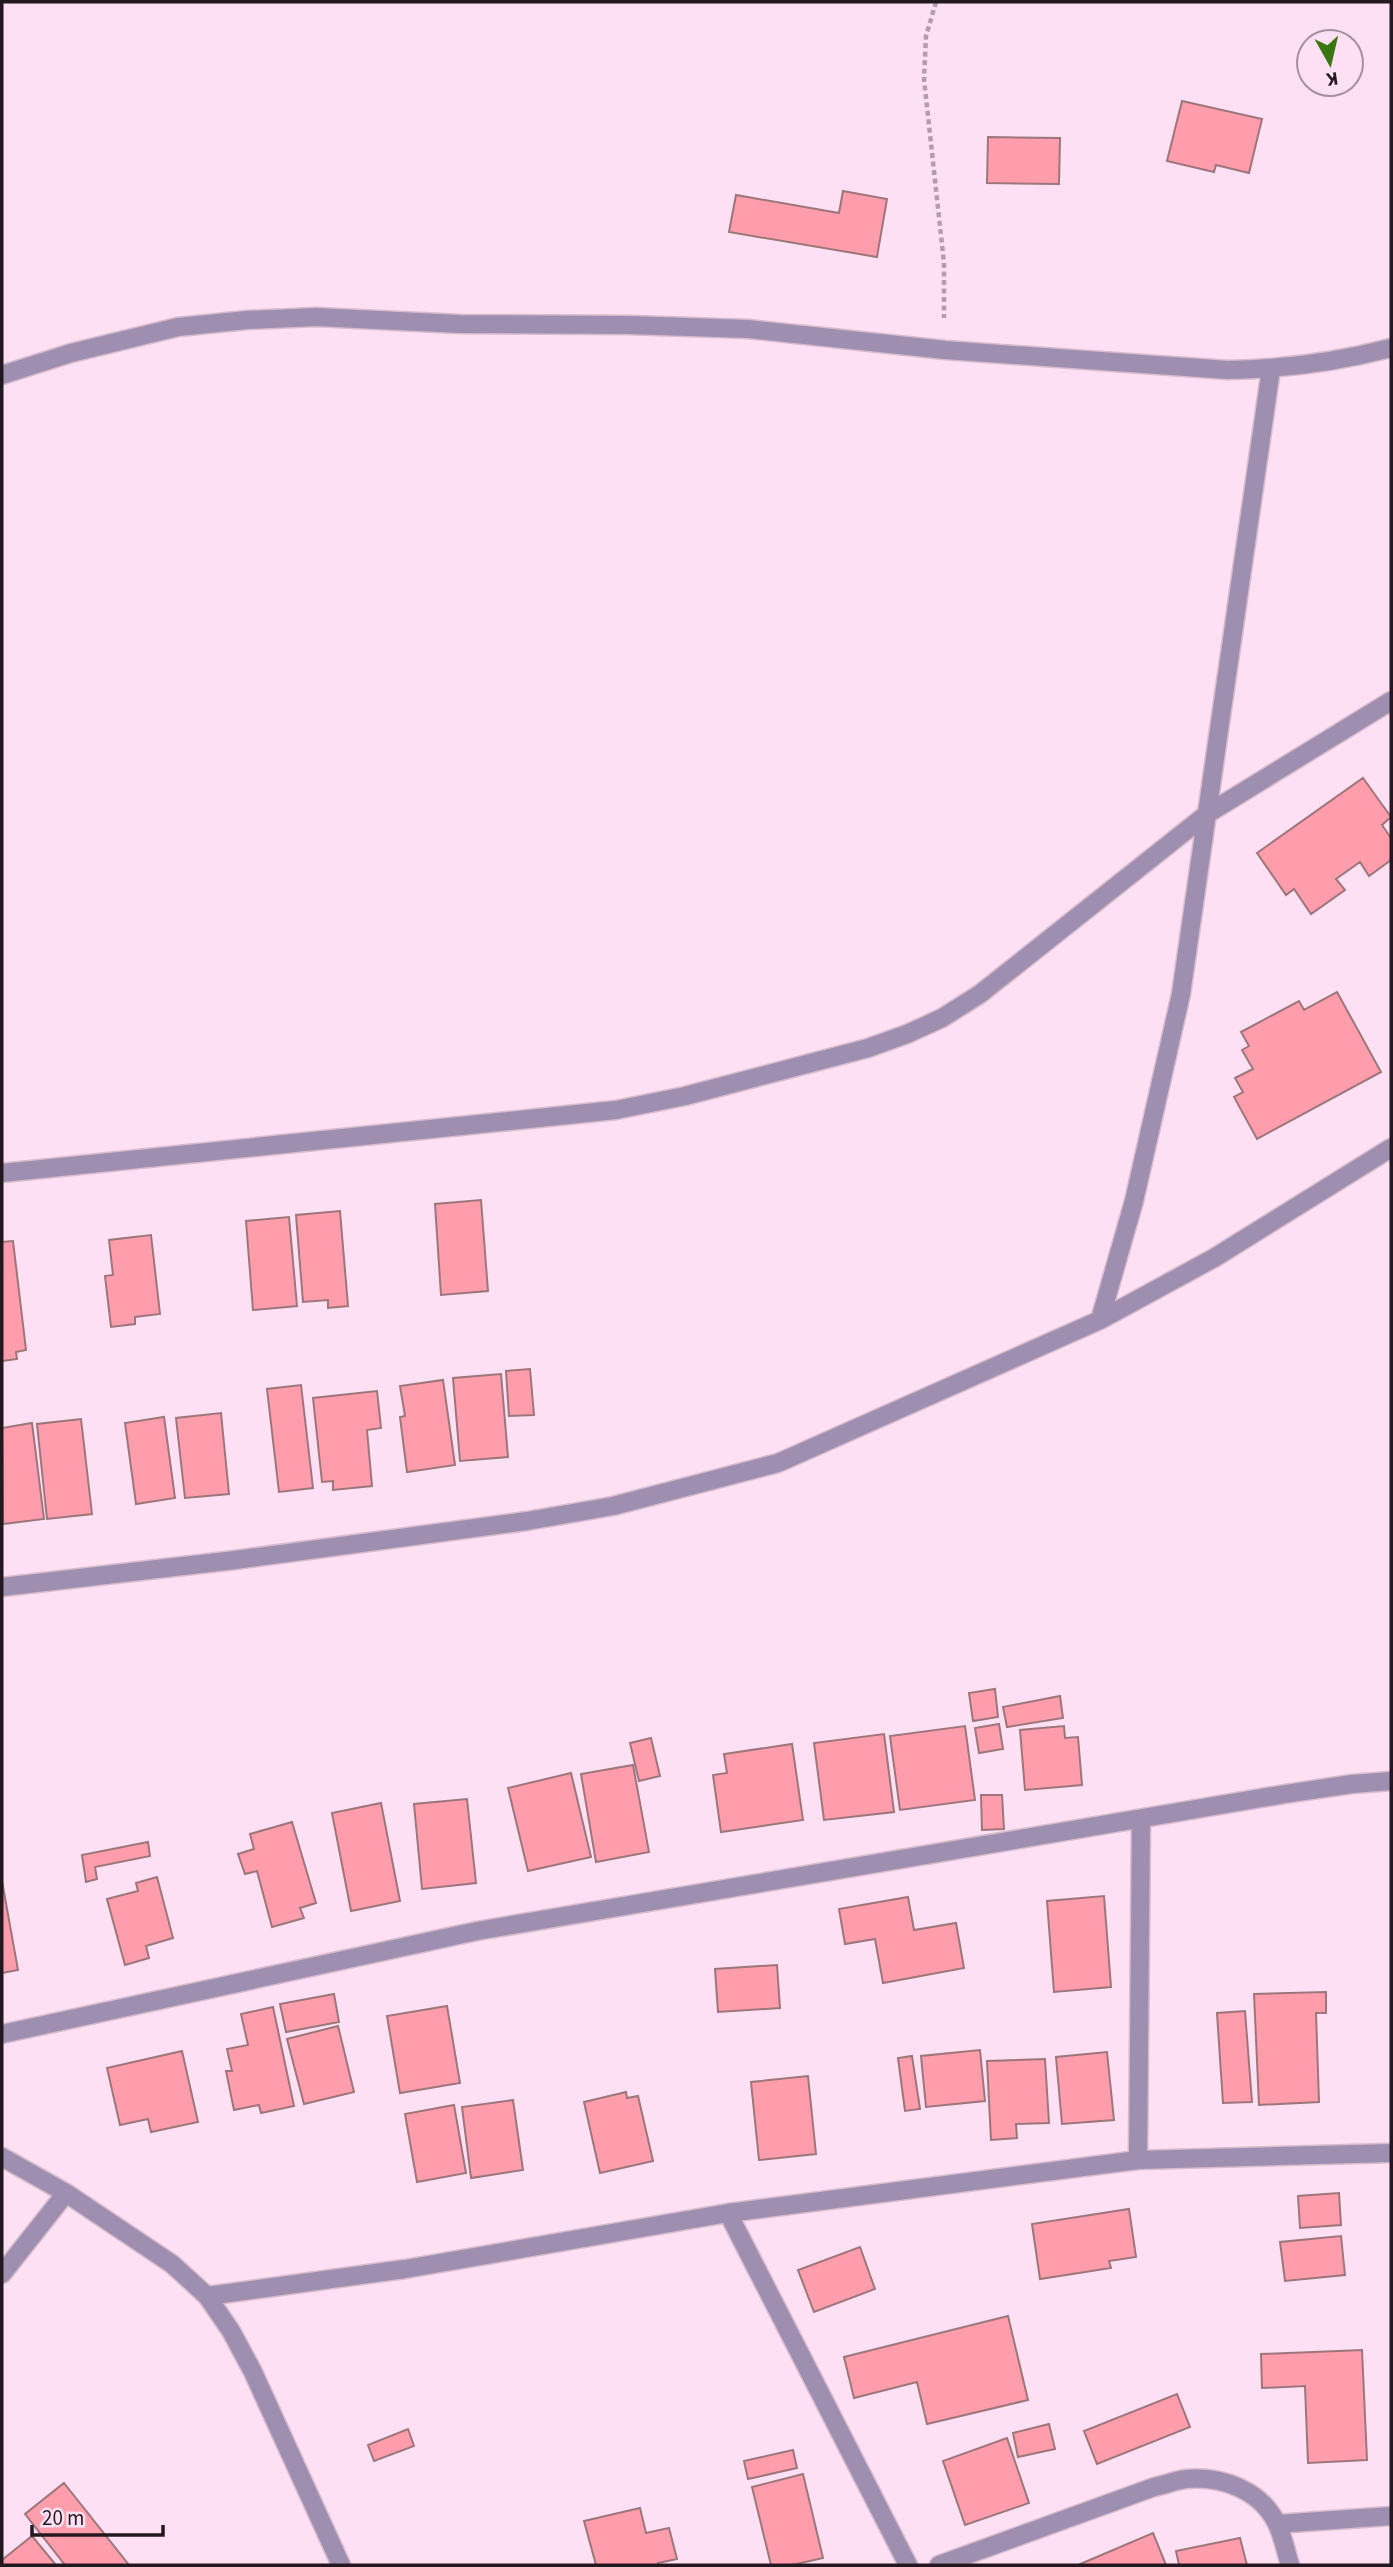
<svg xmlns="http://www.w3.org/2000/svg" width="1393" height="2567" viewBox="0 0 1393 2567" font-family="'Source Sans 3',sans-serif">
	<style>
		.building { fill: #ff9dac; stroke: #9c767b; stroke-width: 2 }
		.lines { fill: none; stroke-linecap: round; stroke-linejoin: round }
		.street-casing { stroke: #d6bccd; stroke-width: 21 }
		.path { stroke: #b49cac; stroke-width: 4.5; stroke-dasharray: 5 3.5; stroke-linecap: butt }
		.street { stroke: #9e8eb0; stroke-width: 18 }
	</style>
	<rect width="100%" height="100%" fill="#fde0f3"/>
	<path class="building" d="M1182 101 1262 119 1249 173 1216 165 1214 172 1167 161Z
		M988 137 1060 138 1059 184 987 183Z
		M843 191 887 199 877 257 729 232 736 195 839 213Z
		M1363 778 1391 817 1382 825 1391 838V860L1369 876 1360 862 1336 879 1345 890 1311 914 1294 889 1286 895 1257 853Z
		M1337 992 1381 1072 1257 1139 1234 1097 1243 1092 1235 1078 1253 1069 1242 1050 1249 1046 1241 1032 1299 1001 1304 1010Z
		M481 1200 488 1291 441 1295 435 1204Z
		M340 1211 348 1306 328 1308V1300L303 1302 296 1215Z
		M289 1217 297 1306 253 1310 246 1221Z
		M151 1235 160 1314 135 1317V1324L111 1327 105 1276 113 1275 109 1240Z
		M13 1241 26 1350 16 1352 17 1359 2 1361V1242Z
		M530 1369 534 1415 509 1416 506 1371Z
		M501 1374 508 1457 460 1461 453 1378Z
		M443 1380 455 1465 407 1472 400 1417 405 1416 400 1386Z
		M301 1385 313 1488 279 1492 267 1389Z
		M377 1391 381 1428 367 1430 372 1486 333 1490V1481L322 1482 313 1398Z
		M221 1413 229 1494 185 1498 176 1418Z
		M164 1417 175 1498 136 1504 125 1423Z
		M81 1419 92 1514 47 1519 37 1424Z
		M32 1423 44 1519 3 1524 2 1428Z
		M995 1689 998 1717 973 1721 969 1693Z
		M1060 1696 1063 1718 1007 1727 1003 1707Z
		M999 1724 1003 1749 979 1753 975 1728Z
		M965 1726 975 1800 900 1810 890 1736Z
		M1064 1726 1065 1738 1078 1737 1082 1785 1025 1790 1020 1730Z
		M884 1734 894 1812 824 1820 814 1743Z
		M651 1738 660 1776 639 1781 630 1743Z
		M792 1744 803 1820 721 1832 713 1775 727 1773 724 1754Z
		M633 1765 649 1852 596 1862 581 1774Z
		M571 1773 591 1857 528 1871 508 1788Z
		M981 1795H1002L1004 1829 982 1830Z
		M467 1799 476 1883 422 1889 414 1804Z
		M381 1803 400 1901 351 1911 332 1813Z
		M292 1822 316 1903 300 1908 304 1918 272 1927 257 1871 245 1874 238 1854 254 1849 250 1834Z
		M148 1842 150 1856 95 1867 97 1879 86 1882 82 1855Z
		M157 1877 173 1938 146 1946 149 1958 125 1965 107 1899 138 1891 136 1883Z
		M2 1881 18 1970 2 1973Z
		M1104 1896 1111 1987 1054 1992 1047 1901Z
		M908 1897 914 1930 956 1923 964 1968 883 1983 875 1939 845 1944 839 1909Z
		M777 1965 780 2008 718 2012 715 1969Z
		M1326 1992V2013H1316L1319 2102 1259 2105 1254 1994Z
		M334 1994 339 2022 286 2032 280 2004Z
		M447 2006 460 2083 400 2093 387 2016Z
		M273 2007 294 2106 261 2113 259 2105 234 2110 226 2071H232L227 2049 248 2045 241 2014Z
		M1245 2011 1252 2102 1223 2103 1217 2013Z
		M338 2026 354 2092 304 2104 287 2039Z
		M980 2050 985 2101 926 2107 921 2056Z
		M182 2051 198 2122 151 2132 148 2119 120 2125 107 2068Z
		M1107 2052 1114 2120 1062 2124 1056 2057Z
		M912 2056 920 2109 905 2111 898 2058Z
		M1045 2059 1049 2123 1016 2124 1017 2138 991 2140 987 2061Z
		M808 2076 816 2154 759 2160 751 2082Z
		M626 2092 627 2098 638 2096 653 2161 600 2173 584 2102Z
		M513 2100 523 2170 471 2178 462 2107Z
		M454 2105 466 2173 417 2182 405 2114Z
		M1339 2193 1341 2225 1300 2228 1298 2196Z
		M1129 2209 1136 2257 1109 2261 1111 2268 1040 2279 1032 2224Z
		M1341 2236 1345 2275 1285 2281 1280 2242Z
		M860 2247 875 2289 814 2312 798 2270Z
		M1008 2316 1028 2400 927 2424 917 2382 854 2398 844 2357Z
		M1362 2350 1367 2460 1308 2463 1305 2386 1262 2388 1261 2354Z
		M1177 2394 1190 2427 1097 2464 1084 2431Z
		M1049 2424 1055 2449 1018 2457 1013 2433Z
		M408 2429 414 2446 374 2461 368 2445Z
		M1007 2438 1029 2503 965 2525 943 2461Z
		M793 2450 797 2468 748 2479 744 2461Z
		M803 2474 823 2558 792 2565H771L752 2487Z
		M64 2483 129 2565H65L25 2514Z
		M640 2508 646 2533 669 2528 677 2559 658 2563 659 2565H596L584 2521Z
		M1153 2533 1166 2565H1078Z
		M32 2536 56 2565H2V2560Z
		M1240 2538 1247 2565H1179L1176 2551Z"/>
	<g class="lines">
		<defs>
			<path id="street" d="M2 375 71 353 178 327 247 320 316 317 460 324 629 325 748 329 945 350 1228 370C1284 369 1337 362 1391 348
				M2 1173 616 1110 685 1096 868 1048 907 1034 942 1018 980 994 1207 814 1391 701
				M1100 1320 1134 1201 1181 994 1271 369
				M2 1587 235 1560 527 1521 613 1506 778 1463 1100 1320 1214 1258 1391 1148
				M2 2034 477 1931 1285 1794 1352 1784 1391 1781
				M2 2157 66 2193 172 2264 207 2296 231 2331 253 2372 341 2565
				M1138 2160 1141 1819
				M728 2213 908 2565
				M2 2274 66 2193
				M207 2296 405 2269 728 2213 1138 2160 1391 2153
				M1277 2524 1391 2516
				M939 2565 1154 2487C1165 2485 1176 2480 1186 2479 1222 2476 1261 2490 1277 2524 1283 2536 1286 2552 1290 2565"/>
		</defs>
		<use href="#street" class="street-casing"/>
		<path class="path" d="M936 2 926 36 924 79 944 263V318"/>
		<use href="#street" class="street"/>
	</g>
	<rect width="1393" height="2567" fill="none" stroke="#241820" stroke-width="7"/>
	<g transform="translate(1330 63) rotate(172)"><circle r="33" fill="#fde0f3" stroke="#a6909f" stroke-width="2"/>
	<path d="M0-5L12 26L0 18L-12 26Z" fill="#3a7711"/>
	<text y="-10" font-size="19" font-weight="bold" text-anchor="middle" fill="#241820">K</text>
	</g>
	<path d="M32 2525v10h131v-10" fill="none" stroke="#241820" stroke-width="3.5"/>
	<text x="42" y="2525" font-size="21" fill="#241820" stroke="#fde0f3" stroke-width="5" paint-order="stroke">20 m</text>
</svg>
